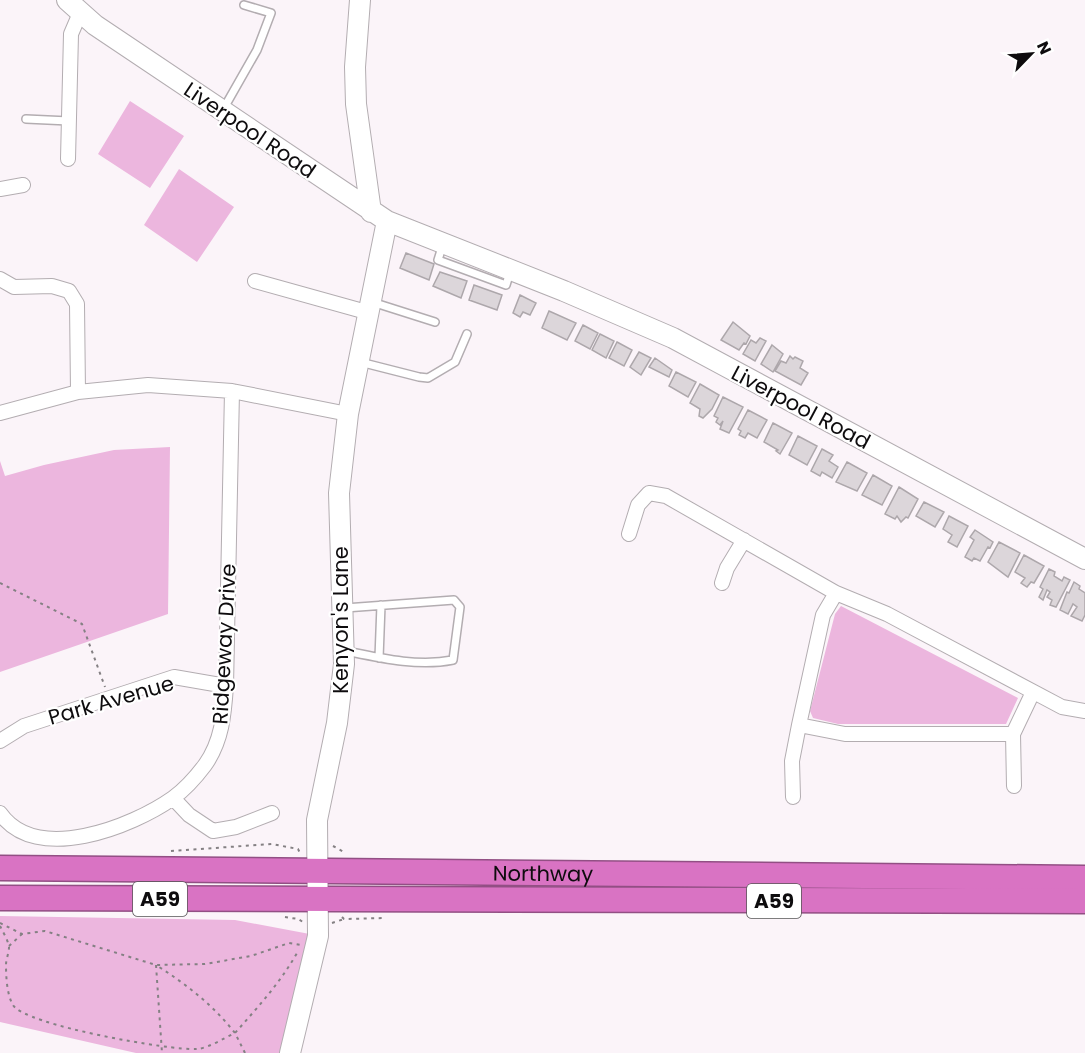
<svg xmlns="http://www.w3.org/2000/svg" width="1085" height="1053" viewBox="0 0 1085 1053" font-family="Poppins,sans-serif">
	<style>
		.green { fill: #ecb6de }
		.building { fill: #dcd6da; stroke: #ada7ab; stroke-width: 1.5 }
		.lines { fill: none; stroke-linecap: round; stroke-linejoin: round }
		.lane-casing { stroke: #b3adb1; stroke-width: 10 }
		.street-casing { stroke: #b3adb1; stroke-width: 16 }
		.secondary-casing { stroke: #b3adb1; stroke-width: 22 }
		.highway-casing { stroke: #924f84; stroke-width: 27 }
		.path { stroke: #848083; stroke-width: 2; stroke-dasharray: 3 4.5; stroke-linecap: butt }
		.lane { stroke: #fff; stroke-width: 7 }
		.street { stroke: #fff; stroke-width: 14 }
		.secondary { stroke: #fff; stroke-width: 20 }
		.highway { stroke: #d973c3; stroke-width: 24 }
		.labels { text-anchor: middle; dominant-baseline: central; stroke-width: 4.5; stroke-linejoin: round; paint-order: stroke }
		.shield { fill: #fff; stroke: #565556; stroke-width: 1.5 }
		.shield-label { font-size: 20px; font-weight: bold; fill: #0e0c0e }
		.street-label { font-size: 21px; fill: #0e0c0e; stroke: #fff }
	</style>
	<rect width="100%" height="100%" fill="#fbf4f9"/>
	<path class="green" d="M130 101 184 136 150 188 98 154Z
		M179 169 234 207 197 262 144 225Z
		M170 447 168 614 0 672V461L5 476 44 465 114 450Z
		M841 606 1018 698 1006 724H838L813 718 810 711 835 614Z
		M0 916 235 920 315 935 287 1053H136L0 1022Z"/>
	<path class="building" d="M406 253 434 264 429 280 400 268Z
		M440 272 467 281 461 298 433 286Z
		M474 285 502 295 497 310 469 300Z
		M520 295 536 303 530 315 523 312 520 317 513 313Z
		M549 311 576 323 567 340 542 328Z
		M733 322 750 336 746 344 744 343 739 350 721 340Z
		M583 325 598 333 590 349 575 341Z
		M600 334 614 341 606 358 592 350Z
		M760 338 766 341 755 361 743 354 751 340 756 343Z
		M617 342 632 350 624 366 609 358Z
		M772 345 783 354 773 372 761 364Z
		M639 352 651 358 641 375 630 367Z
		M790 356 793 359 795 357 803 361 800 368 808 373 801 385 775 371 781 361 786 363Z
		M655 358 672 370 669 377 649 367Z
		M676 372 696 382 688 397 669 386Z
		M700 384 719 395 712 409 703 418 699 416 700 409 690 403Z
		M723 397 743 407 729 433 720 429 723 421 720 425 716 422 718 418 714 416Z
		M748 410 767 420 757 438 748 433 745 438 739 435 741 431 738 429Z
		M773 423 792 433 780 454 776 451 778 450 764 442Z
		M798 436 817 446 807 465 789 455Z
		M822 449 833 455 829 461 838 467 832 478 822 472 820 476 811 471Z
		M847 462 867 473 857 491 836 482Z
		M873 475 892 486 882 505 862 495Z
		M899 487 918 499 908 518 906 517 901 522 897 516 895 519 885 514Z
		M924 502 944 512 935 527 916 516Z
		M949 516 968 526 957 547 948 542 952 535 943 529Z
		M975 530 993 542 990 548 988 547 980 561 974 558 972 561 965 557 974 540 970 537Z
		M999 542 1020 553 1008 577 988 562Z
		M1024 555 1044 566 1034 583 1031 582 1027 587 1021 583 1025 578 1015 572Z
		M1049 569 1055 572 1054 576 1062 581 1064 577 1070 580 1056 607 1050 605 1052 600 1047 597 1050 592 1047 590 1043 600 1039 597 1043 589 1040 587Z
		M1074 582 1080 586 1079 589 1085 593V615L1082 621 1071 616 1077 607 1073 604 1068 614 1060 610 1067 592 1069 593Z"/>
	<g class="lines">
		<defs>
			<path id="lane" d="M224 108 257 50 271 13 244 5
				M26 119 69 121
				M443 244 438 260 506 285 510 272
				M372 302 435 322
				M360 362 419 377 428 378 455 362 467 334
				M345 608 454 600 460 607 453 660C418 667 380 658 346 651
				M379 658 381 605"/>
			<path id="street" d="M68 159 71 34 80 13
				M0 189 23 185
				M0 279 14 287 52 286 69 291 77 304 78 392
				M255 281 370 313
				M0 413 78 392 148 385 232 391 348 414
				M629 534 638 505 649 493 666 496 836 593 887 614 1062 707 1085 711
				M722 583 727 568 744 540
				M799 725 845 734H1013
				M0 741 24 726 174 677 226 686
				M1014 786 1013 734 1033 692
				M793 797 792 761 799 725 823 615 836 593
				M173 798 189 815 213 831 236 827 272 813
				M0 813C36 865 132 827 173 798 184 790 196 777 205 765 222 741 224 715 226 686L232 391"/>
			<path id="secondary" d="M67 0 95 25 387 221 564 291 673 338 1085 559
				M360 0 355 67 356 104 371 212
				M290 1053 318 936 317 820 337 723 344 664 339 493 348 414 387 221"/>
			<g id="highway">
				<path id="s1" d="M0 868 1085 878"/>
				<path d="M0 898 1085 901"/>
			</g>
		</defs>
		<use href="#lane" class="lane-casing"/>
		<use href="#street" class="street-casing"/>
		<use href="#secondary" class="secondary-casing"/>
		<use href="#highway" class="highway-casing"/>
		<path class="path" d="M0 583 82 624 105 687
			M333 846 344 852
			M171 851 272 844 298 849 300 853
			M285 917 298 919 303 922
			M342 917 344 919 386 918
			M0 923 22 934 45 931 156 965 205 964 251 956 289 943 301 945
			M332 923 344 919
			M0 926C3 932 8 940 9 947 9 953 6 959 6 965 6 977 7 995 13 1005 24 1025 172 1051 197 1049 209 1048 224 1038 235 1033 213 1005 186 984 156 965
			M9 946 22 934
			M156 965 162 1053
			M245 1053 235 1033C258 1007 280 983 297 953"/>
		<use href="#lane" class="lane"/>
		<use href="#street" class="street"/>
		<use href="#secondary" class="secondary"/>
		<use href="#highway" class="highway"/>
	</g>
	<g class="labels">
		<g class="shield">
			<rect x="133" y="882" width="54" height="34" rx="4.5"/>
			<rect x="747" y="884" width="54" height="34" rx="4.5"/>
		</g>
		<g class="shield-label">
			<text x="160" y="899">A59</text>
			<text x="774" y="901">A59</text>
		</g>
		<g class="street-label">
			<text transform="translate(250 130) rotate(34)">Liverpool Road</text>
			<text transform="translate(801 407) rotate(28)">Liverpool Road</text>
			<text transform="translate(340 620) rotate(-90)">Kenyon's Lane</text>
			<text transform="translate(224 644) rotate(-87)">Ridgeway Drive</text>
			<text transform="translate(111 700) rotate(-16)">Park Avenue</text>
			<text stroke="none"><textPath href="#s1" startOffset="543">Northway</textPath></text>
		</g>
	</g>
	<g transform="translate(1031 54) rotate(65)" stroke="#ffffff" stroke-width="4.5" paint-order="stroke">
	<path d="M0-4.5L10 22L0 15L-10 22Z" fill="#0e0c0e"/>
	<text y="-9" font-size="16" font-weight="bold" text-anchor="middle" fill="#0e0c0e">N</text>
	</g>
</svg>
